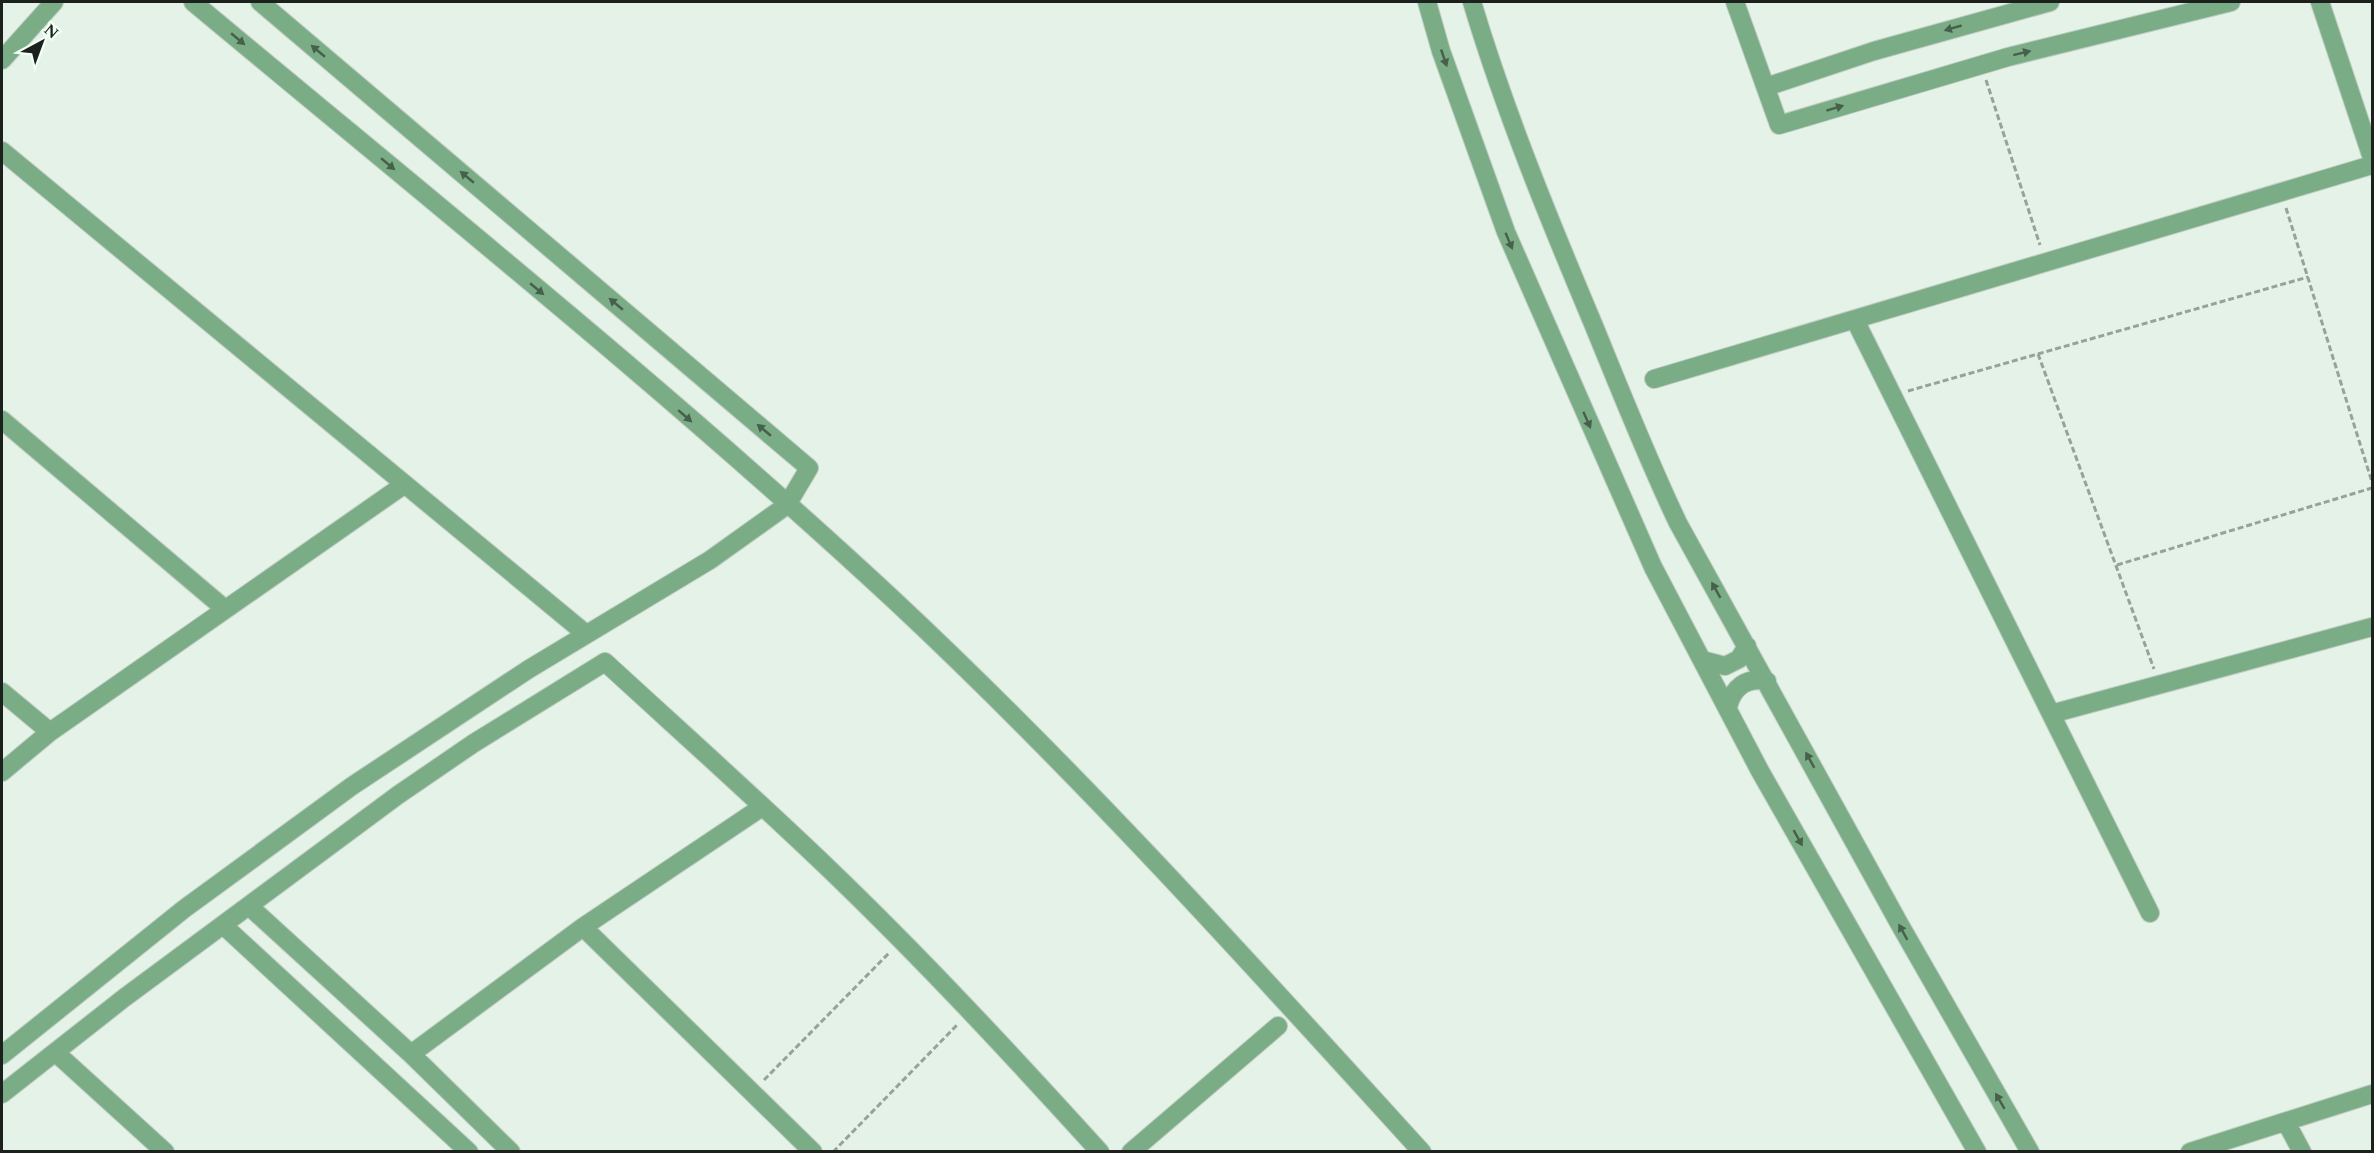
<svg xmlns="http://www.w3.org/2000/svg" width="2374" height="1153" viewBox="0 0 2374 1153" font-family="Spectral,serif">
	<style>
		.lines { fill: none; stroke-linecap: round; stroke-linejoin: round }
		.minor-casing { stroke: #c0ccc3; stroke-width: 20 }
		.path { stroke: #97a29a; stroke-width: 3; stroke-dasharray: 6 3; stroke-linecap: butt }
		.minor { stroke: #7aac85; stroke-width: 18 }
		.oneway { fill: #46604c }
	</style>
	<rect width="100%" height="100%" fill="#e4f2e7"/>
	<g class="lines">
		<defs>
			<path id="minor" d="M193 2C429 199 670 392 895 601 1081 775 1251 964 1422 1152
				M1427 2 1441 51 1506 232 1653 567 1760 771 1977 1152
				M1472 2C1505 112 1549 219 1594 326 1621 392 1647 458 1678 523L1900 925 2030 1152
				M1735 2 1779 125 2008 57 2231 2
				M2320 2 2372 158
				M2 60 54 2
				M1766 87 1874 51 2050 2
				M2 151 586 634
				M1855 320 2150 913
				M1654 379 2372 165
				M2 420 225 609
				M1702 660 1725 666 1739 659 1747 646
				M2 692 50 732
				M1728 707C1733 687 1746 677 1767 681
				M2051 714 2372 627
				M2 772 50 732 405 484
				M250 907 411 1054 511 1152
				M224 926 469 1152
				M583 927 813 1152
				M55 1052 165 1152
				M411 1054 583 927 762 807
				M2 1055 184 909 352 786 529 669 710 560 787 505 809 468 260 2
				M2 1094 124 998 398 795 474 743 605 662C679 730 754 797 826 866 921 957 1011 1054 1100 1152
				M2286 1122 2302 1152
				M1131 1152 1278 1026
				M2190 1152 2372 1094"/>
		</defs>
		<use href="#minor" class="minor-casing"/>
		<path class="path" d="M1986 80 2040 245
			M2286 208 2372 482
			M2038 354 2154 669
			M1908 391 2308 277
			M2117 565 2372 488
			M764 1080 890 952
			M833 1152 958 1024"/>
		<use href="#minor" class="minor"/>
	</g>
	<defs><path id="oneway-solid" d="M-6-.8H1V-3.2L6.5 0L1 3.2V.8H-6Z" transform="scale(1.5)"/></defs>
	<g class="oneway">
		<use href="#oneway-solid" transform="translate(1953 28) rotate(164)"/>
		<use href="#oneway-solid" transform="translate(238 39) rotate(40)"/>
		<use href="#oneway-solid" transform="translate(318 51) rotate(-140)"/>
		<use href="#oneway-solid" transform="translate(2022 53) rotate(-14)"/>
		<use href="#oneway-solid" transform="translate(1444 58) rotate(71)"/>
		<use href="#oneway-solid" transform="translate(1835 108) rotate(-17)"/>
		<use href="#oneway-solid" transform="translate(388 164) rotate(40)"/>
		<use href="#oneway-solid" transform="translate(467 177) rotate(-140)"/>
		<use href="#oneway-solid" transform="translate(1509 241) rotate(67)"/>
		<use href="#oneway-solid" transform="translate(537 289) rotate(40)"/>
		<use href="#oneway-solid" transform="translate(616 304) rotate(-140)"/>
		<use href="#oneway-solid" transform="translate(685 416) rotate(41)"/>
		<use href="#oneway-solid" transform="translate(1587 420) rotate(66)"/>
		<use href="#oneway-solid" transform="translate(764 430) rotate(-140)"/>
		<use href="#oneway-solid" transform="translate(1716 590) rotate(-119)"/>
		<use href="#oneway-solid" transform="translate(1810 760) rotate(-119)"/>
		<use href="#oneway-solid" transform="translate(1798 838) rotate(61)"/>
		<use href="#oneway-solid" transform="translate(1903 932) rotate(-119)"/>
		<use href="#oneway-solid" transform="translate(2000 1101) rotate(-120)"/>
	</g>
	<rect width="2374" height="1153" fill="none" stroke="#1c211d" stroke-width="6"/>
	<g transform="translate(42 42) rotate(41)" stroke="#f2fff4" stroke-width="4.5" paint-order="stroke">
	<path d="M0-4.5L10 22L0 15L-10 22Z" fill="#1c211d"/>
	<text y="-9" font-size="16" font-weight="bold" text-anchor="middle" fill="#1c211d">N</text>
	</g>
</svg>
